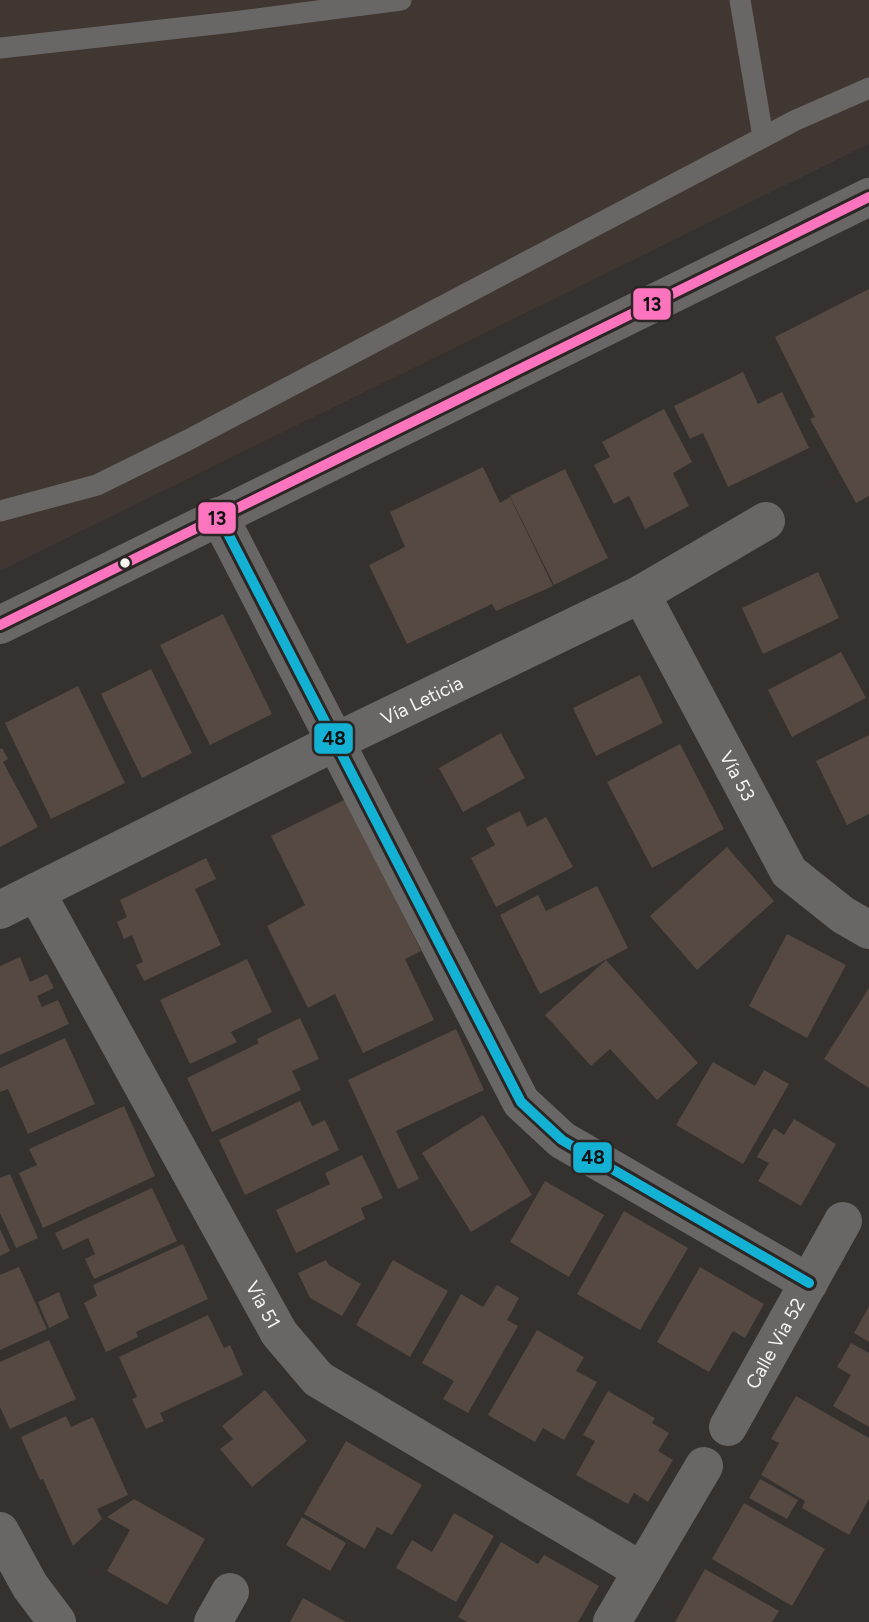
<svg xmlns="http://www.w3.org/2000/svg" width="869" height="1622" viewBox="0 0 869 1622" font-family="Figtree,sans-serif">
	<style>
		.built { fill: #413732 }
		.building { fill: #554942 }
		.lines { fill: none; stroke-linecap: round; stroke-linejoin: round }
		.service { stroke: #686765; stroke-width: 21 }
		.minor { stroke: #686765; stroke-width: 38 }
		.tertiary { stroke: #686765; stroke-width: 38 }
		.bus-1-casing { stroke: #2b2624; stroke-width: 16 }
		.bus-2-casing { stroke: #2b2624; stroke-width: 16 }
		.bus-1 { stroke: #13b2d5; stroke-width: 10 }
		.bus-2 { stroke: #fc73be; stroke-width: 10 }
		.bus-dot { fill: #f7f4f2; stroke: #2b2624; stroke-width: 2.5 }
		.labels { text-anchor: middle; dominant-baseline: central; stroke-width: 6; stroke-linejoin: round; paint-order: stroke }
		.street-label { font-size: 19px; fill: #f7f4f2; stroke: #2b2624 }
		.line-badge { stroke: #2b2624; stroke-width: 2.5 }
		.pale-badge-label { font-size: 19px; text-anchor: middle; font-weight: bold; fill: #111 }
	</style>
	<rect width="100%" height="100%" fill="#34312f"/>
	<path class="built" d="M0 0H869V144L0 571Z"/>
	<path class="building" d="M869 289V496L856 503 810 419 815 417 775 337Z
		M743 372 758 404 782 392 809 448 728 487 703 433 690 439 674 406Z
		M664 409 692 462 673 473 689 506 645 529 629 496 614 504 594 465 610 457 602 442Z
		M483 467 500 503 510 497 553 586 496 611 492 604 407 644 369 565 405 547 390 512Z
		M565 469 608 558 554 585 510 496Z
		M818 572 839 618 763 654 742 608Z
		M223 614 272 714 210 745 160 645Z
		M841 652 866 698 792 737 768 690Z
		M151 669 192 753 142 778 101 694Z
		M640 675 663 723 596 756 573 708Z
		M78 686 125 783 51 819 5 723Z
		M501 733 525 778 463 812 439 768Z
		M869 735V814L847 825 816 761Z
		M680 744 724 829 652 868 607 782Z
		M2 748 8 759 3 762 38 827 0 847V749Z
		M346 799 421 951 405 959 434 1020 363 1053 335 994 308 1008 267 926 305 905 271 836Z
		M520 811 527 827 546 817 573 867 496 907 471 858 495 845 486 828Z
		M727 847 774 901 697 970 650 916Z
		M206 858 216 879 195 889 221 945 144 981 136 965 143 962 132 935 124 939 117 922 127 917 120 900Z
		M597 886 628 948 540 994 500 915 538 895 546 911Z
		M787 934 846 965 807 1038 749 1006Z
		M20 957 30 982 47 974 54 988 37 996 42 1007 58 1000 69 1024 0 1055V966Z
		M247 959 272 1012 231 1032 237 1042 190 1064 160 1000Z
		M606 960 698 1063 657 1100 610 1049 591 1066 545 1015Z
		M869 988V1088L824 1059Z
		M300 1018 319 1059 292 1071 301 1090 212 1132 187 1078 259 1043 257 1039Z
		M456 1029 484 1090 396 1131 419 1179 398 1189 348 1080Z
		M65 1038 95 1104 28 1134 8 1089 0 1092V1068Z
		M713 1062 755 1086 764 1070 789 1084 743 1164 676 1125Z
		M300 1101 312 1126 325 1120 339 1150 245 1195 219 1140Z
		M124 1106 155 1176 43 1228 19 1173 37 1165 29 1149Z
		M483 1115 532 1195 471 1232 422 1153Z
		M794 1119 836 1144 801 1206 758 1181 769 1163 757 1157 774 1128 784 1135Z
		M362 1155 383 1198 361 1208 365 1219 296 1253 276 1210 330 1184 325 1173Z
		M10 1174 38 1238 16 1248 0 1213V1178Z
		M545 1181 604 1215 569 1277 510 1242Z
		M152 1188 177 1241 94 1279 85 1259 95 1254 88 1238 63 1250 55 1233Z
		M624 1211 688 1248 640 1330 577 1294Z
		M0 1229 10 1251 0 1256Z
		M183 1244 208 1299 136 1332 138 1337 106 1352 84 1303 97 1296 93 1285Z
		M326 1260 329 1265 361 1284 342 1316 310 1298 298 1273Z
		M393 1260 448 1291 410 1357 356 1325Z
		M19 1267 47 1329 0 1350V1275Z
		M700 1267 764 1304 745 1338 733 1331 709 1372 657 1342Z
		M497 1285 519 1298 507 1320 518 1326 468 1413 443 1399 454 1381 422 1363 461 1294 483 1307Z
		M59 1292 69 1318 49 1328 38 1302Z
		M869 1306V1342L854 1333Z
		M208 1315 224 1348 230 1345 243 1375 160 1413 164 1421 146 1429 132 1399 137 1397 119 1357Z
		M537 1330 584 1357 576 1371 597 1382 564 1440 543 1428 535 1442 488 1415Z
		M49 1340 76 1399 10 1429 0 1407V1362Z
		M851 1343 869 1353V1427L833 1406 851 1375 837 1367Z
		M265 1390 307 1441 252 1487 220 1449 233 1439 222 1426Z
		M608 1391 655 1418 652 1423 669 1433 658 1451 673 1460 648 1502 634 1493 628 1504 576 1475 595 1441 583 1435Z
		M796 1396 869 1438V1499L849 1535 802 1508 805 1501 761 1475 779 1443 771 1439Z
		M66 1416 71 1427 93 1417 128 1495 97 1509 102 1519 73 1546 43 1479 40 1480 21 1437Z
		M346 1441 422 1485 392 1535 377 1527 365 1549 304 1514Z
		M760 1479 798 1500 787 1519 749 1498Z
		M134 1499 205 1539 167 1605 107 1571 130 1530 107 1517Z
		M744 1503 825 1549 792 1606 712 1559Z
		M454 1513 494 1536 456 1602 396 1568 412 1540 432 1552Z
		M302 1517 346 1543 330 1571 286 1545Z
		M501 1542 538 1564 544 1555 599 1586 578 1622H467L458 1617Z
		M705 1569 779 1611 772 1622H675Z
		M303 1598 346 1622H290Z"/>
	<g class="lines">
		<path class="service" d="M740 0 763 137
			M0 48 233 22 401 0
			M0 511 97 485 188 440 796 120 869 88"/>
		<g class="minor">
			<path d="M219 516 521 1102 562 1140 809 1283"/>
			<path id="s1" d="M641 594 789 872 843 915 869 930"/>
			<path id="s2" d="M36 892 279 1333 318 1379 642 1571"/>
			<path id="s3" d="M0 910 337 741 641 594 766 521"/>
			<path id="s4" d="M728 1427 843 1221"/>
			<path d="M0 1531 30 1586 57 1622"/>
			<path d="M213 1622 230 1592"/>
			<path d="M612 1622 704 1466"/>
		</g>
		<path class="tertiary" d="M0 625 869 197"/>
		<defs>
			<path id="bus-1" d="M219 516 521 1102 562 1140 809 1283"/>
			<path id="bus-2" d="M0 625 869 197"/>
		</defs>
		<use href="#bus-1" class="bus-1-casing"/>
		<use href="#bus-2" class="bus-2-casing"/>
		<use href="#bus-1" class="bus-1"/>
		<use href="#bus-2" class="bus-2"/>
	</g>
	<circle class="bus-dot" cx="125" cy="563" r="6"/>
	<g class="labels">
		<g class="street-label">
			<text stroke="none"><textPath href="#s3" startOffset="471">Vía Leticia</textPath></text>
			<text stroke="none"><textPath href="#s1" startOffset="206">Vía 53</textPath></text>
			<text stroke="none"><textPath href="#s2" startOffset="471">Vía 51</textPath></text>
			<text stroke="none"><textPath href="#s4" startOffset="96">Calle Via 52</textPath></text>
		</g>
	</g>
	<g class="line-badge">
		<rect x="632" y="287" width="40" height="34" rx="7" fill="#fc73be"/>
		<rect x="197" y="501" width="40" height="34" rx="7" fill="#fc73be"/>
		<rect x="313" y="722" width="41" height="33" rx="7" fill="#13b2d5"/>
		<rect x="572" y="1141" width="41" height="33" rx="7" fill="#13b2d5"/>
	</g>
	<g class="pale-badge-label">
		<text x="652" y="311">13</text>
		<text x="217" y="525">13</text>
		<text x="334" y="745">48</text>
		<text x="593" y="1164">48</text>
	</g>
</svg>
